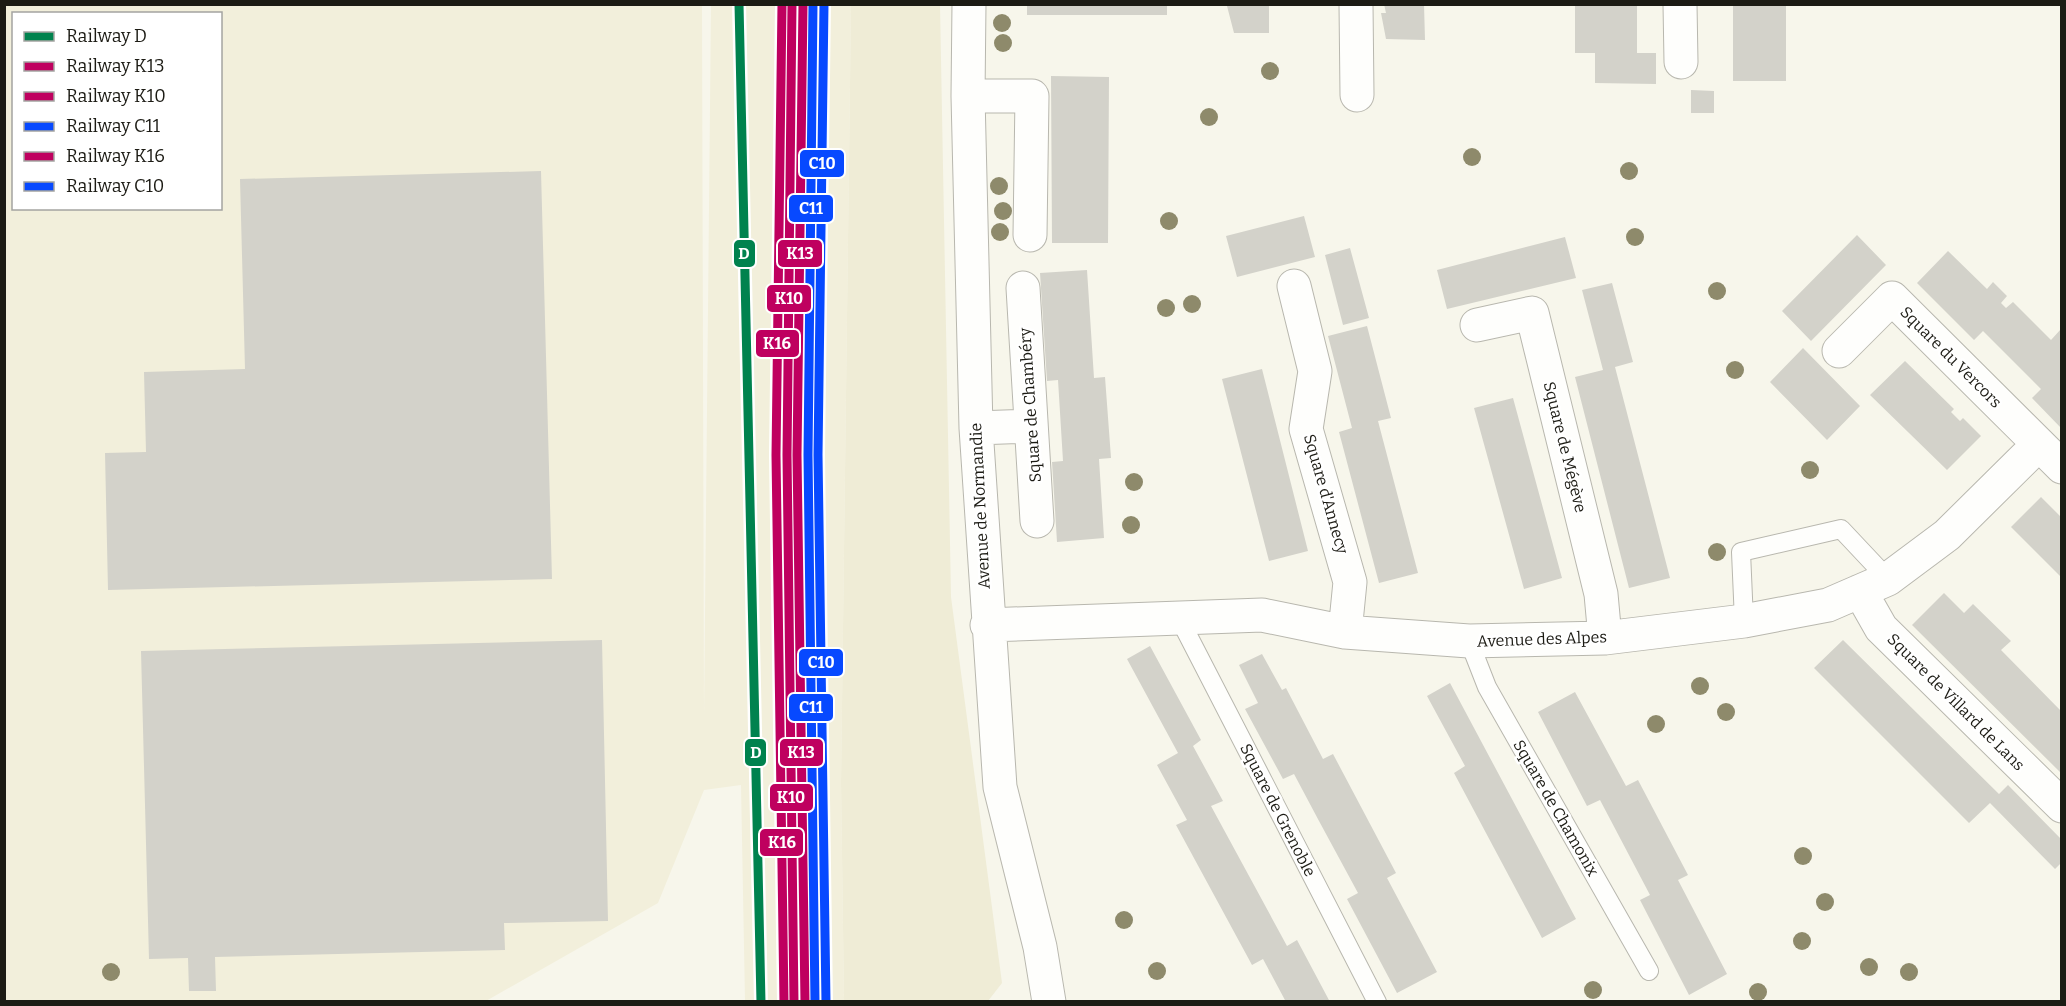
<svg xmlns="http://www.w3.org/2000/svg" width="2066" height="1006" viewBox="0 0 2066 1006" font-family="Bitter,serif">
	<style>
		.built { fill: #f2efdb; fill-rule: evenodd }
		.green { fill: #efecd6 }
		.building { fill: #d3d2ca }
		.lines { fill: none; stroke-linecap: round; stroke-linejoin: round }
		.service-casing { stroke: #b8b7ae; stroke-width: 20 }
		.minor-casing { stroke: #b8b7ae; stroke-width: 35 }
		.service { stroke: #fefefc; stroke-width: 18 }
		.minor { stroke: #fefefc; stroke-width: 33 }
		.rail-1-casing { stroke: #fff; stroke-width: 14 }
		.rail-2-casing { stroke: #fff; stroke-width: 14 }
		.rail-3-casing { stroke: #fff; stroke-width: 14 }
		.rail-4-casing { stroke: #fff; stroke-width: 14 }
		.rail-5-casing { stroke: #fff; stroke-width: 14 }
		.rail-6-casing { stroke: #fff; stroke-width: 14 }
		.rail-1 { stroke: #00824e; stroke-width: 9 }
		.rail-2 { stroke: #bf005f; stroke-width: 9 }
		.rail-3 { stroke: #bf005f; stroke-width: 9 }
		.rail-4 { stroke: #0749ff; stroke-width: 9 }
		.rail-5 { stroke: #bf005f; stroke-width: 9 }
		.rail-6 { stroke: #0749ff; stroke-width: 9 }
		.tree { fill: #8e8a6b }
		.labels { text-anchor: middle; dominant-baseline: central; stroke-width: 5; stroke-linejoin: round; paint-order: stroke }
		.street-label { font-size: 16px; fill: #1c1b14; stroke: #fff }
		.line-badge { stroke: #fff; stroke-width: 2 }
		.badge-label { font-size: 16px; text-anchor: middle; font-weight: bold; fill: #fff }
	</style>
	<rect width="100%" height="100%" fill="#f7f6eb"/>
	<path class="built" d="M5 5H702L704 716 711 5H851L841 783 844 1001H745L741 785 704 790 658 903 486 1001 5 1002ZM14 14H220V208H14Z"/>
	<path class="green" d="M851 5H940L951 597 1002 983 988 1001H844L841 783Z"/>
	<path class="building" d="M1027 4H1167V15H1027Z
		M1233 4H1269V33H1234L1227 6Z
		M1384 4H1424L1425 40 1386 39 1381 13H1386Z
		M1575 4H1637V53H1656V84L1595 83V53H1575Z
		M1733 4H1786V81H1733Z
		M1051 76 1109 77 1108 243H1052Z
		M1691 90 1714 91V113H1691Z
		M541 171 552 579 108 590 105 453 146 452 144 372 245 369 240 179Z
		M1304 216 1315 257 1237 277 1226 236Z
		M1857 235 1886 265 1811 341 1782 311Z
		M1565 237 1576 278 1447 309 1437 270Z
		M1350 248 1369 318 1343 325 1325 255Z
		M1948 251 1987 289 1993 282 2007 296 2001 303 2006 308 2013 302 2051 340 2061 329V428L2032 398 2041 389 1983 331 1974 340 1917 283Z
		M1087 270 1094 378 1105 377 1111 458 1099 459 1104 538 1057 542 1052 462 1063 461 1058 380 1047 381 1040 273Z
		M1612 283 1633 362 1615 367 1670 578 1629 588 1575 377 1603 370 1582 290Z
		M1367 326 1391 418 1378 421 1418 573 1379 583 1339 432 1352 428 1328 336Z
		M1803 348 1860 406 1827 440 1770 382Z
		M1905 361 1954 409 1951 412 1960 421 1963 418 1981 436 1947 470 1870 395Z
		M1262 369 1308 551 1269 561 1222 379Z
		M1513 398 1562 578 1524 589 1474 408Z
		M2041 497 2061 517V577L2011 527Z
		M1944 593 1964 613 1973 604 2011 641 2001 650 2061 711V773L1912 625Z
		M602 640 608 921 504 923 505 950 215 957 216 991H189L188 958 149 959 141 651Z
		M1843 640 1999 794 2008 785 2061 839V863L2055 869 1990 803 1969 823 1814 668Z
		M1150 646 1201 740 1193 746 1223 801 1211 806 1287 946 1297 940 1330 1002H1286L1263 959 1252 965 1176 825 1187 820 1157 765 1178 753 1127 659Z
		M1262 654 1282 690 1286 688 1323 759 1333 754 1396 873 1387 878 1437 972 1397 993 1347 899 1358 893 1319 821 1294 774 1283 779 1245 709 1258 703 1239 665Z
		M1450 683 1576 919 1542 938 1454 773 1465 766 1427 696Z
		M1575 692 1626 786 1638 780 1688 875 1678 880 1727 974 1689 995 1640 900 1650 895 1600 800 1587 806 1538 712Z"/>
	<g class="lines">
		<defs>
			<path id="service" d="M1179 618 1377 1002
				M1744 621 1741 552 1841 529 1888 579
				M1469 641 1487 687 1649 971"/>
			<path id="minor" d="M969 4 968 96 976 428 1000 787 1040 947 1049 1002
				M1356 4 1357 95
				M1680 4 1681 62
				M968 96H1032L1030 235
				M1294 286 1315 371 1306 429 1350 582 1345 632
				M1023 288 1037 521
				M1477 325 1532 313 1601 594 1605 638
				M1839 351 1892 298 2062 467
				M976 428 1031 426
				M1860 591 1881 628 2062 806
				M987 625 1262 615 1345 632 1469 641 1605 638 1744 621 1828 605 1888 579 1947 535 2039 444"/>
		</defs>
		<use href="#service" class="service-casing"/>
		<use href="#minor" class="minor-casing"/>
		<use href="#service" class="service"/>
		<use href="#minor" class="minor"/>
		<defs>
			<path id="rail-1" d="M739 4 761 1002"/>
			<path id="rail-2" d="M803 4 797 455 805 1002"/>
			<path id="rail-3" d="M792 4 787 455 794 1002"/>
			<path id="rail-4" d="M813 4 808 455 815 1002"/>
			<path id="rail-5" d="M782 4 776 455 784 1002"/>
			<path id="rail-6" d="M824 4 818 455 826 1002"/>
		</defs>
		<use href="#rail-1" class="rail-1-casing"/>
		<use href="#rail-2" class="rail-2-casing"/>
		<use href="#rail-3" class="rail-3-casing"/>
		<use href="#rail-4" class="rail-4-casing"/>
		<use href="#rail-5" class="rail-5-casing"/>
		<use href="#rail-6" class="rail-6-casing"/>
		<use href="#rail-1" class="rail-1"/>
		<use href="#rail-2" class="rail-2"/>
		<use href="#rail-3" class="rail-3"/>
		<use href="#rail-4" class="rail-4"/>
		<use href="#rail-5" class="rail-5"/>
		<use href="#rail-6" class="rail-6"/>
	</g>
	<g class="tree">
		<circle cx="1002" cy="23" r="9"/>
		<circle cx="1003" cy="43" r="9"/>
		<circle cx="1270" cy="71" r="9"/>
		<circle cx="1209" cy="117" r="9"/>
		<circle cx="1472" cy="157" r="9"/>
		<circle cx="1629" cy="171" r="9"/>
		<circle cx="999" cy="186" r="9"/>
		<circle cx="1003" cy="211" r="9"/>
		<circle cx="1169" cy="221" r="9"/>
		<circle cx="1000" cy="232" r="9"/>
		<circle cx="1635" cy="237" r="9"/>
		<circle cx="1717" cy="291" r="9"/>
		<circle cx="1192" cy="304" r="9"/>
		<circle cx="1166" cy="308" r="9"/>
		<circle cx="1735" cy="370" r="9"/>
		<circle cx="1810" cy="470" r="9"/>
		<circle cx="1134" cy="482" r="9"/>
		<circle cx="1131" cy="525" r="9"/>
		<circle cx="1717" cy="552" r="9"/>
		<circle cx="1700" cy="686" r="9"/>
		<circle cx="1726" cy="712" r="9"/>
		<circle cx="1656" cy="724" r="9"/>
		<circle cx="1803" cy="856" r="9"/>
		<circle cx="1825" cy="902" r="9"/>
		<circle cx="1124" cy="920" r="9"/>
		<circle cx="1802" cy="941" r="9"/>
		<circle cx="1869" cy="967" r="9"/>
		<circle cx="1157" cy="971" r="9"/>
		<circle cx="111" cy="972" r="9"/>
		<circle cx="1909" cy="972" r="9"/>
		<circle cx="1593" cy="990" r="9"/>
		<circle cx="1758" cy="992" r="9"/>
	</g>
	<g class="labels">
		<g class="street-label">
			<text transform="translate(1951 357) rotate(45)">Square du Vercors</text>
			<text transform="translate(1030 405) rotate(-94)">Square de Chambéry</text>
			<text transform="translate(1565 447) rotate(76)">Square de Mégève</text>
			<text transform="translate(1326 494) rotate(74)">Square d'Annecy</text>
			<text transform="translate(980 506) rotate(-93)">Avenue de Normandie</text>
			<text transform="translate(1542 639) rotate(-2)">Avenue des Alpes</text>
			<text transform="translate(1956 702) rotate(45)">Square de Villard de Lans</text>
			<text transform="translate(1556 808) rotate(60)">Square de Chamonix</text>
			<text transform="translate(1278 810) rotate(63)">Square de Grenoble</text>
		</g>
	</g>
	<g class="line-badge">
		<rect x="799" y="149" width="46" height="29" rx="6" fill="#0749ff"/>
		<rect x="788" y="194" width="46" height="29" rx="6" fill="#0749ff"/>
		<rect x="733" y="239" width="23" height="29" rx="6" fill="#00824e"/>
		<rect x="777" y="239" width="46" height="29" rx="6" fill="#bf005f"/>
		<rect x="766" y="284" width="46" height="29" rx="6" fill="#bf005f"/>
		<rect x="755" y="329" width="45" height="29" rx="6" fill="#bf005f"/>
		<rect x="798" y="648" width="46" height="29" rx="6" fill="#0749ff"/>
		<rect x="788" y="693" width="46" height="29" rx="6" fill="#0749ff"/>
		<rect x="744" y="738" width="23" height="29" rx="6" fill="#00824e"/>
		<rect x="779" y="738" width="45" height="29" rx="6" fill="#bf005f"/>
		<rect x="769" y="783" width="45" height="29" rx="6" fill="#bf005f"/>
		<rect x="759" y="828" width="45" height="29" rx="6" fill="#bf005f"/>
	</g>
	<g class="badge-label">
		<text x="822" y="169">C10</text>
		<text x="811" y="214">C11</text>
		<text x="744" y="259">D</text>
		<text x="800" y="259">K13</text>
		<text x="789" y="304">K10</text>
		<text x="777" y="349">K16</text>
		<text x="821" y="668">C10</text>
		<text x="811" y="713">C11</text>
		<text x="756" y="758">D</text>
		<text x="801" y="758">K13</text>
		<text x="791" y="803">K10</text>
		<text x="782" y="848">K16</text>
	</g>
	<rect width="2066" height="1006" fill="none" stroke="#1c1b14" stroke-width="12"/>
	<rect x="12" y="12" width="210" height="198" fill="#ffffff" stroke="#a4a4a1" stroke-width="1.5"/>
	<rect x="24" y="32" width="30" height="9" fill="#00824e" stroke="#a4a4a1" stroke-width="1.5"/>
	<text x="66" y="42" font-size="18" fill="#1c1b14">Railway D</text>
	<rect x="24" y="62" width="30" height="9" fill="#bf005f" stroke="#a4a4a1" stroke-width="1.5"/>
	<text x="66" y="72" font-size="18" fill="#1c1b14">Railway K13</text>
	<rect x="24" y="92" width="30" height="9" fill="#bf005f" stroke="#a4a4a1" stroke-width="1.5"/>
	<text x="66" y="102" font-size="18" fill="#1c1b14">Railway K10</text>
	<rect x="24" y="122" width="30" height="9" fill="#0749ff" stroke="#a4a4a1" stroke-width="1.5"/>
	<text x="66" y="132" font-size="18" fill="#1c1b14">Railway C11</text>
	<rect x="24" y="152" width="30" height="9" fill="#bf005f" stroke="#a4a4a1" stroke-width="1.5"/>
	<text x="66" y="162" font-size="18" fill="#1c1b14">Railway K16</text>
	<rect x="24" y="182" width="30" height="9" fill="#0749ff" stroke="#a4a4a1" stroke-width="1.5"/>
	<text x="66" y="192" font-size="18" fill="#1c1b14">Railway C10</text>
</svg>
